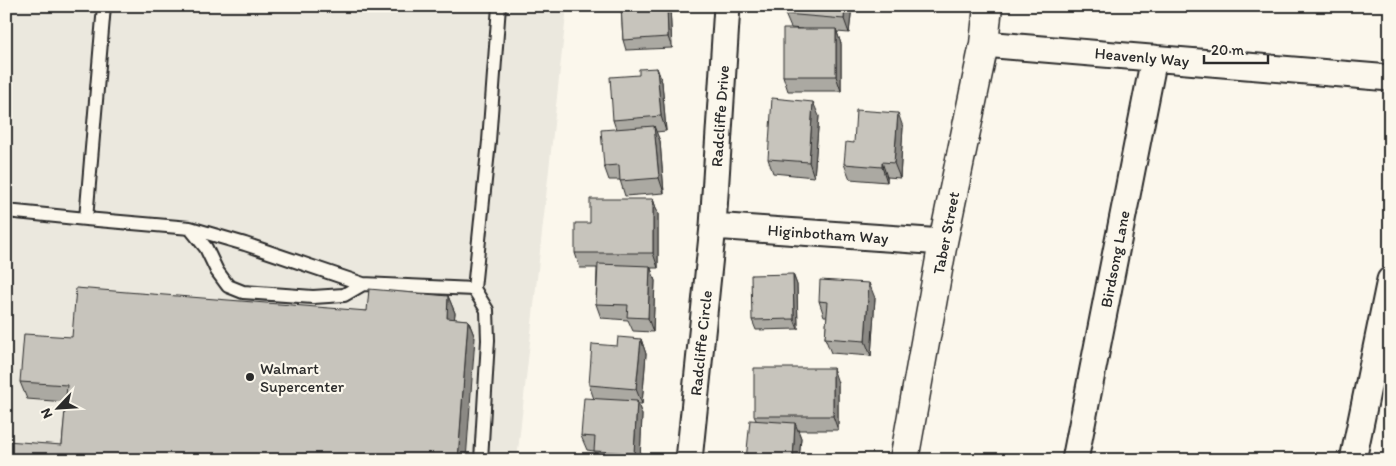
<svg xmlns="http://www.w3.org/2000/svg" width="1396" height="466" viewBox="0 0 1396 466" font-family="Itim,sans-serif">
	<style>
		.built { fill: #ebe8de }
		.lines { fill: none; stroke-linecap: round; stroke-linejoin: round }
		.lane-casing { stroke: #2b2b2b; stroke-width: 16 }
		.street-casing { stroke: #2b2b2b; stroke-width: 29 }
		.secondary-casing { stroke: #2b2b2b; stroke-width: 31 }
		.lane { stroke: #fbf7ec; stroke-width: 12 }
		.street { stroke: #fbf7ec; stroke-width: 25 }
		.secondary { stroke: #fbf7ec; stroke-width: 28 }
		.wall { fill: #aba9a2; stroke: #2b2b2b }
		.shaded-wall { fill: #8b8984; stroke: #2b2b2b }
		.building { fill: #c7c4bc; stroke: #2b2b2b }
		.poi-dot { fill: #2b2b2b; stroke: #fbf7ec; stroke-width: 2 }
		.labels { text-anchor: middle; dominant-baseline: central; stroke-width: 4.5; stroke-linejoin: round; paint-order: stroke }
		.street-label { font-size: 16px; fill: #2b2b2b; stroke: #fbf7ec }
		.poi-label { font-size: 16px; fill: #2b2b2b; stroke: #fbf7ec; text-anchor: start }
	</style>
	<rect width="100%" height="100%" fill="#fbf7ec"/>
	<filter id="ink" filterUnits="userSpaceOnUse"><feTurbulence type="fractalNoise" baseFrequency=".02" numOctaves="2"/><feDisplacementMap in="SourceGraphic" scale="10" xChannelSelector="R" yChannelSelector="G"/><feConvolveMatrix kernelMatrix="1 2 1 2 8 2 1 2 1" color-interpolation-filters="sRGB"/></filter>
	<g filter="url(#ink)">
		<path class="built" d="M6 6H567L517 460H6Z"/>
		<g class="lines">
			<defs>
				<path id="lane" d="M6 211 86 219 104 6
					M86 219 190 228 245 244 363 284 474 289
					M190 228 206 248 217 271 228 286 243 292 313 297 344 295 363 284
					M481 460 488 340 487 310 474 289 489 141 499 6"/>
				<path id="street" d="M984 44 1390 78
					M713 226 943 242
					M689 460 713 226 727 6
					M1075 460 1154 58
					M1353 460 1390 280"/>
				<path id="secondary" d="M904 460 943 242 984 44 988 6"/>
			</defs>
			<use href="#lane" class="lane-casing"/>
			<use href="#street" class="street-casing"/>
			<use href="#secondary" class="secondary-casing"/>
			<use href="#lane" class="lane"/>
			<use href="#street" class="street"/>
			<use href="#secondary" class="secondary"/>
		</g>
		<path class="wall" d="M621 6H670L672 48 626 50 623 40Z
			M852 6 849 33 837 32 841 44V91H788L783 76 802 29 791 28 785 14Z
			M657 68 662 82 666 131 656 132 660 141 664 193 625 196 620 180H609L604 166 616 129 613 120 639 75Z
			M819 116 814 177 773 173 768 159Z
			M903 127 900 178 887 177V182L850 179 844 164 854 143Z
			M653 199 658 214V268H651L655 281 653 332 633 331 628 320 601 318 596 304 597 268H580L575 253Z
			M793 274 797 285 798 329 756 330 752 320Z
			M448 296 455 313 454 319 468 320 475 338 62 445 66 402 27 399 20 382 72 337 367 311Z
			M875 298 871 356 831 353 825 338 827 316H824L819 301Z
			M641 339 646 354 642 404H638L642 415 640 460H598L594 451 587 450 581 436 594 399 589 385 617 346Z
			M838 383V430H798L801 438 799 460H746L756 420 754 416Z"/>
		<path class="shaded-wall" d="M667 6H670L672 48 668 37Z
			M845 6H852L849 33 844 19Z
			M836 29 841 44V91L836 76Z
			M657 68 662 82 666 131 661 116Z
			M813 102 819 116 814 177 809 162Z
			M898 113 903 127 900 178 894 163Z
			M654 126 660 141 664 193 659 178Z
			M882 162 887 177V182L882 167Z
			M653 199 658 214V268L653 253Z
			M650 266 655 281 653 332 648 318Z
			M793 274 797 285 798 329 794 319Z
			M869 283 875 298 871 356 865 341Z
			M448 296 455 313 453 336 447 318Z
			M468 320 475 338 466 460H458Z
			M641 339 646 354 642 404 636 389Z
			M833 368 838 383V430L833 416Z
			M637 401 642 415 640 460H636L634 453Z
			M795 423 801 438 799 460H793Z"/>
		<path class="building" d="M621 6H667L668 37 623 40Z
			M786 6H845L844 19 785 14Z
			M783 29H836V76H783Z
			M657 68 661 116 613 120 610 77 639 75V69Z
			M772 98 813 102 809 162 768 159Z
			M856 110 898 113 894 163 882 162V167L844 164 846 142 854 143Z
			M654 126 659 178 620 181 619 165 604 166 601 130Z
			M590 199H653V253H575V223H590Z
			M598 264 650 266 648 318 627 317 628 305 596 304Z
			M793 274 794 319 752 320 751 275Z
			M820 280 869 283 865 341 825 338 828 302 819 301Z
			M76 288 367 311 369 289 448 296 447 318 468 320 458 460H6V441L62 445 67 385 20 382 24 334 72 337Z
			M618 337 641 339 636 389 589 385 592 344 617 346Z
			M754 368H833V416H754Z
			M584 398 637 401 634 453 594 451 595 437 581 436Z
			M750 420 795 423 793 460H746Z"/>
	</g>
	<circle class="poi-dot" cx="250" cy="377" r="5"/>
	<g class="labels">
		<g class="street-label">
			<text transform="translate(1142 57) rotate(5)">Heavenly Way</text>
			<text transform="translate(720 116) rotate(-86)">Radcliffe Drive</text>
			<text transform="translate(946 233) rotate(-79)">Taber Street</text>
			<text transform="translate(828 234) rotate(4)">Higinbotham Way</text>
			<text transform="translate(1115 259) rotate(-79)">Birdsong Lane</text>
			<text transform="translate(701 343) rotate(-84)">Radcliffe Circle</text>
		</g>
		<g class="poi-label">
			<text x="260" y="368">Walmart<tspan x="260" dy="18">Supercenter</tspan></text>
		</g>
	</g>
	<rect width="1396" height="466" fill="none" stroke="#fbf7ec" stroke-width="25"/>
	<rect x="12" y="12" width="1371" height="441" fill="none" stroke="#2b2b2b" stroke-width="2" filter="url(#ink)"/>
	<g transform="translate(58 408) rotate(245)" stroke="#fbf7ec" stroke-width="4" paint-order="stroke">
	<path d="M0-4L9 19L0 12L-9 19Z" fill="#2b2b2b"/>
	<text y="-8" font-size="14" font-weight="bold" text-anchor="middle" fill="#2b2b2b">N</text>
	</g>
	<path d="M1204 55v8h64v-8" fill="none" stroke="#2b2b2b" stroke-width="2.5"/>
	<text x="1211" y="55" font-size="15" fill="#2b2b2b" stroke="#fbf7ec" stroke-width="4" paint-order="stroke">20 m</text>
</svg>
